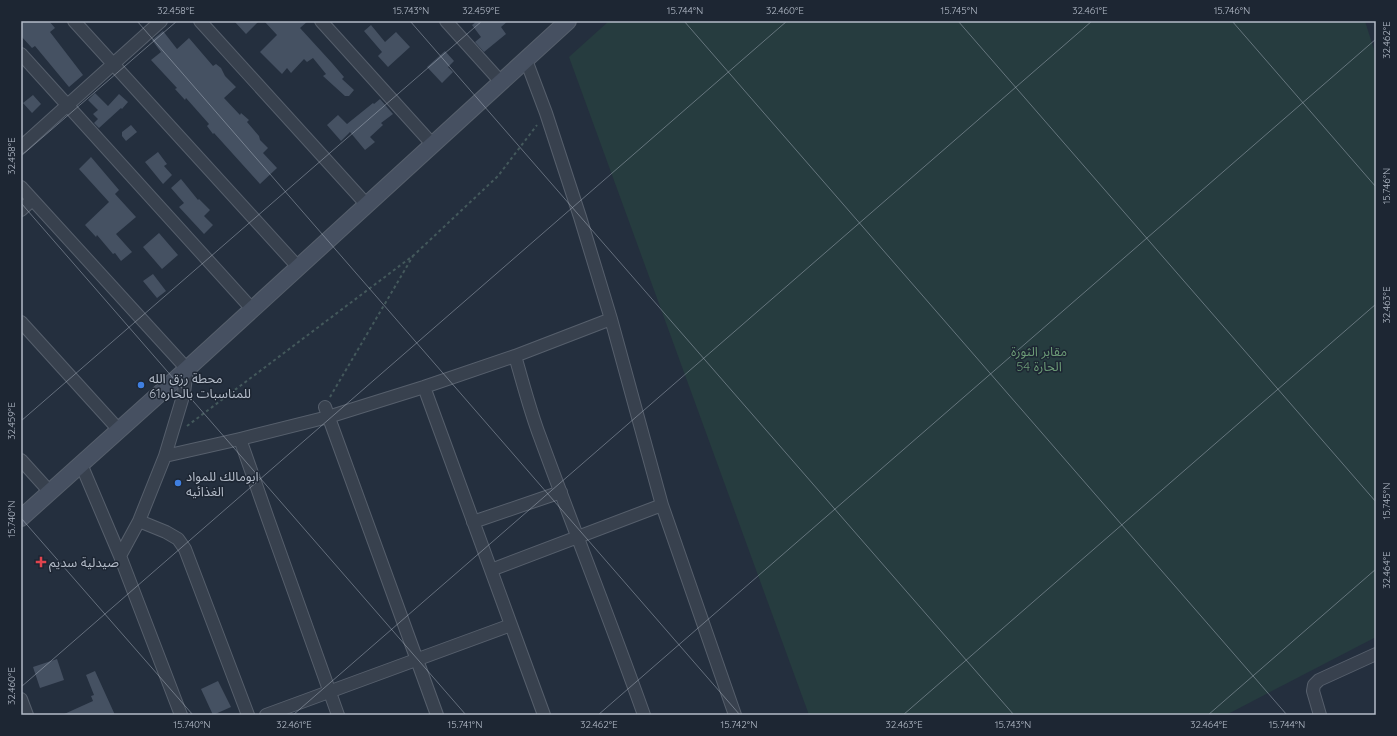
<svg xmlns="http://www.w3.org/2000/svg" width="1397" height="736" viewBox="0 0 1397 736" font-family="Quicksand,'Noto Sans Arabic',sans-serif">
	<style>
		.green { fill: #263c3f }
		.building { fill: #455162 }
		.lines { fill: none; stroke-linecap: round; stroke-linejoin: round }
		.minor-casing { stroke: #565f6c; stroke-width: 14 }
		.secondary-casing { stroke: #565f6c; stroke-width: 18 }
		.path { stroke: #44595c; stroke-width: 2; stroke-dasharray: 3 3; stroke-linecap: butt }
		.minor { stroke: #38414e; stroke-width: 12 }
		.secondary { stroke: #465061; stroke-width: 16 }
		.ticks { fill: none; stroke: #b4bcc9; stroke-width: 1; stroke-opacity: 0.45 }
		.shop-dot { fill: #3f7fe0; stroke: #1d2633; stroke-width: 1.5 }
		.health-dot { fill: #e0444e; stroke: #1d2633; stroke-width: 1.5 }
		.labels { text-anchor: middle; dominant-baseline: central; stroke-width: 3; stroke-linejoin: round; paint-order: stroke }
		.park-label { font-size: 13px; fill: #6b9a76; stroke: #1d2633 }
		.poi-label { font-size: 13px; fill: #b4bcc9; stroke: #1d2633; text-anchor: start }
		.neatline { fill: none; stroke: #b4bcc9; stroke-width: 1.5 }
		.ticks-label { font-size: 10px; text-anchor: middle; fill: #b4bcc9 }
	</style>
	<rect width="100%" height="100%" fill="#242f3e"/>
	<path class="green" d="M609 21H1365L1376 56V637L1226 715H809L569 57Z"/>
	<path class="building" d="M21 21H49L55 28 50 32 83 75 69 87 35 46 32 48 21 36Z
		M234 21H259L246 34Z
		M264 21H308L300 28 332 63 344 77 342 79 354 90 349 96H345L323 76 326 74 313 58 307 62 304 59 291 73 287 68 282 74 260 52 277 35Z
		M477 21H508L501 27 506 34 484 52 475 42 481 37 472 25Z
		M371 25 385 42 396 32 410 47 388 67 378 56 382 52 364 31Z
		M163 31 177 49 189 38 213 66 216 64 221 68 225 76 236 87 224 98 240 115 241 113 249 120 247 122 259 136 260 140 268 148 263 153 277 168 260 184 214 133 213 134 207 126 209 124 186 98 185 100 175 89 177 88 151 60 161 52 152 40Z
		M445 51 454 61 448 67 453 72 442 83 427 67Z
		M95 93 108 106 119 94 128 102 122 109 121 108 99 128 94 123 98 119 93 114 98 110 88 100Z
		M33 95 41 104 32 113 23 103Z
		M380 99 393 114 381 123 383 125 370 137 375 142 365 150 350 132 341 141 327 125 338 115 347 124 373 103 374 104Z
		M131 125 137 132 126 141 122 136V132Z
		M158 152 167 164 164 166 172 175 163 184 145 162Z
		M91 157 119 190 115 194 136 217 116 234 132 252 121 261 115 253 113 254 97 235 96 237 85 225 109 202 79 169Z
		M181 179 198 200 199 199 210 210 204 216 213 225 204 234 179 207 184 203 171 188Z
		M159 233 178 255 162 269 143 247Z
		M153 274 166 291 157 298 143 281Z
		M57 659 64 680 40 688 33 667Z
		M95 671 115 715H62L93 701 91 696 94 695 86 675Z
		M218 681 231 707 213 715 201 689Z"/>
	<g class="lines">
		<defs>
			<path id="minor" d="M74 21 298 267
				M200 21 367 205
				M321 21 433 145
				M446 21 501 82
				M21 54 252 309
				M526 60 546 113 580 217 611 319 662 505 735 715
				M21 147 161 21
				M21 187 187 369 184 393 165 456 139 521 120 556
				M21 210 32 200
				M21 322 119 430
				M515 356C523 383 530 411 540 437 574 530 611 622 644 715
				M424 387 544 715
				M325 407 437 715
				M240 439 268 519 338 715
				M165 456 240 439 328 417 424 387 515 356 611 319
				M21 460 50 492
				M81 464 120 556 181 715
				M139 521 166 532 178 539 185 549 248 715
				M473 522 561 492
				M491 570 662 505
				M21 699 27 715
				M266 715 511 625
				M1320 715 1313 691 1314 685 1319 680 1376 654"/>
			<path id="secondary" d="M21 518 187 369 568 21"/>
		</defs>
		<use href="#minor" class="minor-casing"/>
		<use href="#secondary" class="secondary-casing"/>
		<path class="path" d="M330 397 413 256
			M187 426 414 255 498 176 537 125"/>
		<use href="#minor" class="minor"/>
		<use href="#secondary" class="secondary"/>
	</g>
	<path class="ticks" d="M137 21 740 715M410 21 1014 715M684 21 1287 715M958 21 1376 502M1232 21 1376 187M21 156 177 21M21 203 466 715M21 421 482 21M21 518 193 715M21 687 787 21M293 715 1092 21M598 715 1376 39M903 715 1376 304M1208 715 1376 569"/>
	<g class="shop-dot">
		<circle cx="141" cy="385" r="4"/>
		<circle cx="178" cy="483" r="4"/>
	</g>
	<path class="health-dot" d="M39 556h4v4h4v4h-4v4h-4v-4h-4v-4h4z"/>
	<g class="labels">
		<g class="park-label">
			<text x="1039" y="351">مقابر الثورة<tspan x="1039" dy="15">الحارة 54</tspan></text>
		</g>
		<g class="poi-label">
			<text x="149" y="378">محطة رزق الله<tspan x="149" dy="15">للمناسبات بالحاره61</tspan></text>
			<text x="186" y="476">ابومالك للمواد<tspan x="186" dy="15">الغذائيه</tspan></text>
			<text x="49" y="562">صيدلية سديم</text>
		</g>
	</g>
	<rect width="1397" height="736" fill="none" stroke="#1d2633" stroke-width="44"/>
	<rect x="22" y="22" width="1353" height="692" class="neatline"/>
	<g class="ticks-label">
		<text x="176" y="14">32.458°E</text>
		<text x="411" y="14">15.743°N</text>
		<text x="481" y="14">32.459°E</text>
		<text x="685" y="14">15.744°N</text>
		<text x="785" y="14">32.460°E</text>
		<text x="959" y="14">15.745°N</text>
		<text x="1090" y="14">32.461°E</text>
		<text x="1232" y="14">15.746°N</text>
		<text transform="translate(1386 40) rotate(-90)" y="4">32.462°E</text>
		<text transform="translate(11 156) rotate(-90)" y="4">32.458°E</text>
		<text transform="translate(1386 186) rotate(-90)" y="4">15.746°N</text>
		<text transform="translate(1386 305) rotate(-90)" y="4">32.463°E</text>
		<text transform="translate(11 421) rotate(-90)" y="4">32.459°E</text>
		<text transform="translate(1386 501) rotate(-90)" y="4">15.745°N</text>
		<text transform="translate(11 519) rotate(-90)" y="4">15.740°N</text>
		<text transform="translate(1386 570) rotate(-90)" y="4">32.464°E</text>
		<text transform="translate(11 686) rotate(-90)" y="4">32.460°E</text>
		<text x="192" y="728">15.740°N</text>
		<text x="294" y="728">32.461°E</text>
		<text x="465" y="728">15.741°N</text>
		<text x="599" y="728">32.462°E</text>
		<text x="739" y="728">15.742°N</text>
		<text x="904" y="728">32.463°E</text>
		<text x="1013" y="728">15.743°N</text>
		<text x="1209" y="728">32.464°E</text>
		<text x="1287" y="728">15.744°N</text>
	</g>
</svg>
